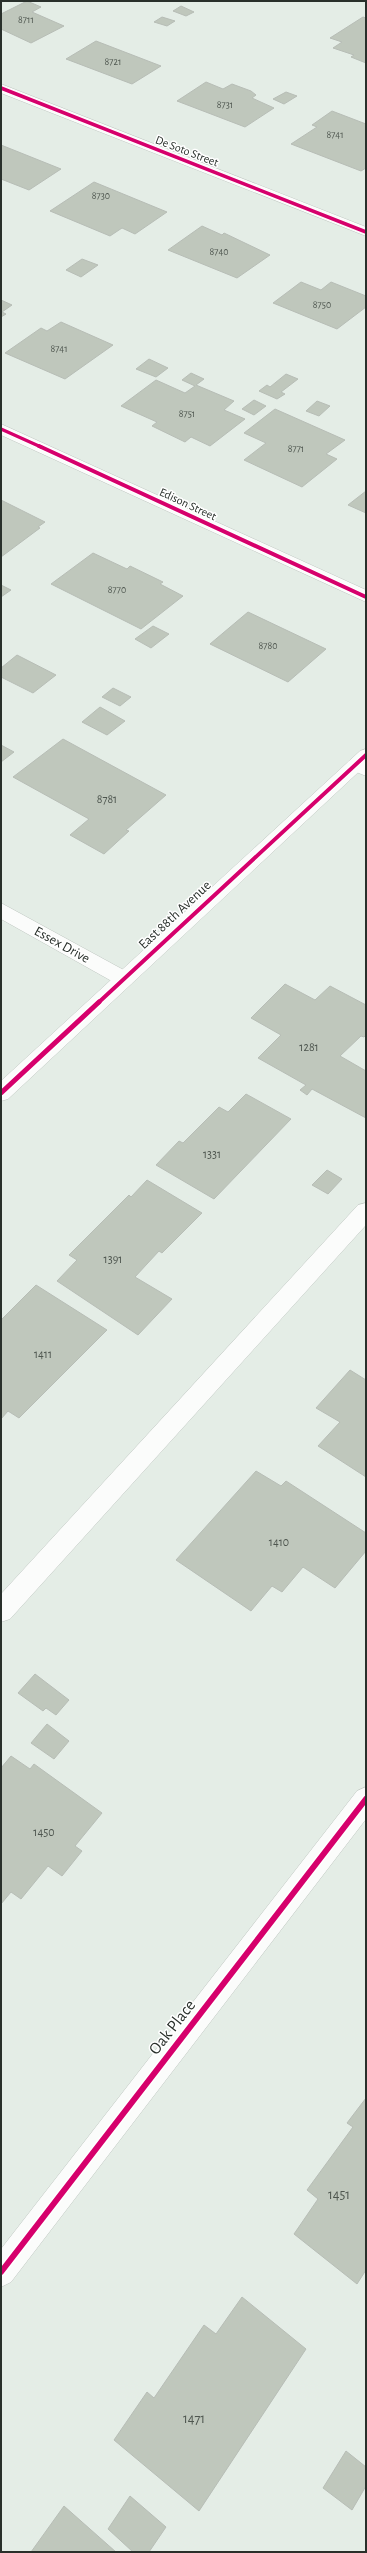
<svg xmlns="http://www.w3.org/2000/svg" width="367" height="2553" viewBox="0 0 367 2553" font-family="'Alegreya Sans',sans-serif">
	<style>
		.building { fill: #bfc7bc; stroke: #b7bdb6 }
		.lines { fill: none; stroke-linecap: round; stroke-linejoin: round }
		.service-casing { stroke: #bfc6c1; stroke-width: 1 }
		.minor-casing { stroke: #bfc6c1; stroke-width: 1 }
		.secondary-casing { stroke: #bfc6c1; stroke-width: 1 }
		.service { fill: #fbfcfb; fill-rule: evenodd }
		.minor { fill: #fbfcfb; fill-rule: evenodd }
		.secondary { fill: #fbfcfb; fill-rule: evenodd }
		.cycleway-far3-casing { stroke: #fff; stroke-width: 5 }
		.cycleway-far2-casing { stroke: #fff; stroke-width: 6 }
		.cycleway-far1-casing { stroke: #fff; stroke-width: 8 }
		.cycleway-casing { stroke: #fff; stroke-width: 9 }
		.cycleway-far3 { stroke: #d6006c; stroke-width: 3.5 }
		.cycleway-far2 { stroke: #d6006c; stroke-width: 4 }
		.cycleway-far1 { stroke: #d6006c; stroke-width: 5 }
		.cycleway { stroke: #d6006c; stroke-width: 6 }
		.labels { text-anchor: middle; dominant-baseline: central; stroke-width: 3; stroke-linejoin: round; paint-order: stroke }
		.far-number-label { font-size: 10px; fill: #4e564f }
		.far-street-label { font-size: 12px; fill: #29302b; stroke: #fff }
		.number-label { font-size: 12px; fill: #4e564f }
		.street-label { font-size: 14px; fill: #29302b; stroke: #fff }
		.near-number-label { font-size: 14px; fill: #4e564f }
		.near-street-label { font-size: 17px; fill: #29302b; stroke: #fff }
	</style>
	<rect width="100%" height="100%" fill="#e4ede6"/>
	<path class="building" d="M27 1 41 7 32 12 64 26 31 43 1 29V14Z
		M181 6 194 12 186 16 173 11Z
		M162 17 175 21 167 26 154 22Z
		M363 17 366 18V63L351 57 354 55 333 48 342 42 330 38Z
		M96 41 161 66 132 84 66 59Z
		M206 82 223 89 232 84 251 91 256 95 252 98 274 108 245 127 177 101Z
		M286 92 297 96 284 104 273 99Z
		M332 111 366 124V168L361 171 291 144 317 127 312 125Z
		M1 145 61 169 29 190 1 179Z
		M94 182 167 212 135 234 122 228 110 236 50 211Z
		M202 226 222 235 224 233 270 255 237 278 168 250Z
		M82 259 98 265 81 277 66 270Z
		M301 282 321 290 331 282 366 296V307L337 329 273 303Z
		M1 300 12 305 2 312 6 314 1 317Z
		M61 322 113 345 65 379 5 353 41 328 47 331Z
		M149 359 168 368 156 377 136 369Z
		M191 373 204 379 196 385 234 401 224 410 245 419 210 446 191 437 185 442 152 426 157 422 121 406 156 380 185 393 195 386 182 380Z
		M286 374 298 379 281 392 285 394 277 399 259 391 267 385 270 387Z
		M254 400 266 406 254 415 242 409Z
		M317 401 330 406 319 416 306 411Z
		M275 409 345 440 326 454 337 459 302 487 244 460 266 443 244 433Z
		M366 491V513L348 505Z
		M1 500 45 522 38 527 40 528 1 557Z
		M93 553 127 569 130 566 163 582 160 584 183 596 141 629 51 584Z
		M1 585 11 590 1 597Z
		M248 612 326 649 288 682 210 644Z
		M153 626 169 634 151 648 135 639Z
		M17 655 56 675 33 693 1 677V668Z
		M113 688 131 697 120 706 102 697Z
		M100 707 125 721 107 735 82 722Z
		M63 739 166 795 126 830 129 831 104 854 70 835 89 819 13 777Z
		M1 745 14 752 1 762Z
		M285 984 315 1000 330 986 366 1005V1035L364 1037 361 1036 340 1056 366 1071V1118L312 1089 307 1095 300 1090 306 1085 258 1058 281 1035 251 1018Z
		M246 1094 291 1119 214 1199 156 1165 179 1141 183 1143 219 1107 228 1112Z
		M327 1170 342 1179 328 1194 312 1185Z
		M147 1180 202 1213 162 1253 159 1251 135 1277 172 1299 138 1335 57 1281 77 1260 69 1255 129 1195 131 1197Z
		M36 1285 107 1330 19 1418 8 1411 1 1419V1320Z
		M350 1370 366 1380V1477L318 1446 340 1422 316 1408Z
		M256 1471 281 1486 286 1481 366 1533V1551L335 1588 303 1567 282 1592 272 1586 251 1611 176 1560Z
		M35 1674 69 1700 56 1715 46 1708 43 1711 18 1693Z
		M47 1724 69 1741 54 1759 31 1743Z
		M11 1756 30 1769 34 1764 102 1813 75 1846 82 1851 62 1876 48 1866 21 1899 11 1892 1 1904V1768Z
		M366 2098V2270L357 2284 294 2234 318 2199 307 2190 353 2127 347 2123Z
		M242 2297 306 2349 199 2511 114 2440 147 2392 154 2398 204 2325 216 2334Z
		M346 2451 366 2467V2486L352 2510 323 2488Z
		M130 2496 166 2527 149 2552H133L108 2529Z
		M64 2506 116 2552H31Z"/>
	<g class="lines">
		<defs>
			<path id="service" d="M366 1203V1225L10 1619 1 1622V1594L358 1205Z"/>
			<path id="minor" d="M1 84 366 227V236L1 93Z
				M1 424 366 590V602L1 435Z
				M355 759 366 763V776L349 769 346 765 349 761Z
				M1 903 131 974 134 979 131 984 124 986 117 984 1 919Z
				M366 1787V1819L11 2282 1 2287V2249L357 1791Z"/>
			<path id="secondary" d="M366 749V765L8 1099 1 1101V1081L360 751Z"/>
		</defs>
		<use href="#service" class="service-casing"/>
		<use href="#minor" class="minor-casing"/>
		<use href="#secondary" class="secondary-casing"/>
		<use href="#service" class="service"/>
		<use href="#minor" class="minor"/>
		<use href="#secondary" class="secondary"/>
		<defs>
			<path id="cycleway-far3" d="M1 88 366 232
				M1 429 41 447"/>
			<path id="cycleway-far2" d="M39 446 366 597
				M98 1003 366 755"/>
			<path id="cycleway-far1" d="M1 1093 99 1002"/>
			<path id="cycleway" d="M1 2272 366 1799"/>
		</defs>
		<use href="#cycleway-far3" class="cycleway-far3-casing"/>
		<use href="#cycleway-far2" class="cycleway-far2-casing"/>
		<use href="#cycleway-far1" class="cycleway-far1-casing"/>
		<use href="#cycleway" class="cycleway-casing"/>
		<use href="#cycleway-far3" class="cycleway-far3"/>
		<use href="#cycleway-far2" class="cycleway-far2"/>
		<use href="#cycleway-far1" class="cycleway-far1"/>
		<use href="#cycleway" class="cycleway"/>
	</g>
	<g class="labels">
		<g class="far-number-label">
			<text x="26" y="20">8711</text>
			<text x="113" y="62">8721</text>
			<text x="225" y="105">8731</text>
			<text x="335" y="135">8741</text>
			<text x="101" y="196">8730</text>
			<text x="219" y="252">8740</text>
			<text x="322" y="305">8750</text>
			<text x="59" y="349">8741</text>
			<text x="187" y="414">8751</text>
			<text x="296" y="449">8771</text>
			<text x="117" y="590">8770</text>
			<text x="268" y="646">8780</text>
		</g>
		<g class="far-street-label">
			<text transform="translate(187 151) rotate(21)">De Soto Street</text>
			<text transform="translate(188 504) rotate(25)">Edison Street</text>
		</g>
		<g class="number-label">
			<text x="107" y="799">8781</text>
			<text x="309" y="1047">1281</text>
			<text x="212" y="1154">1331</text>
			<text x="113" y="1259">1391</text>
			<text x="43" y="1354">1411</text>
			<text x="279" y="1542">1410</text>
			<text x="44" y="1832">1450</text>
		</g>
		<g class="street-label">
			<text transform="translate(175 915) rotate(-43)">East 88th Avenue</text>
			<text transform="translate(62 945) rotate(29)">Essex Drive</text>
		</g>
		<g class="near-number-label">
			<text x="339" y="2195">1451</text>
			<text x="194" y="2419">1471</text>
		</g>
		<g class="near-street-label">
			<text transform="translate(172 2027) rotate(-52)">Oak Place</text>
		</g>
	</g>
	<rect width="367" height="2553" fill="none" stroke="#29302b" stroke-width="4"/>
</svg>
